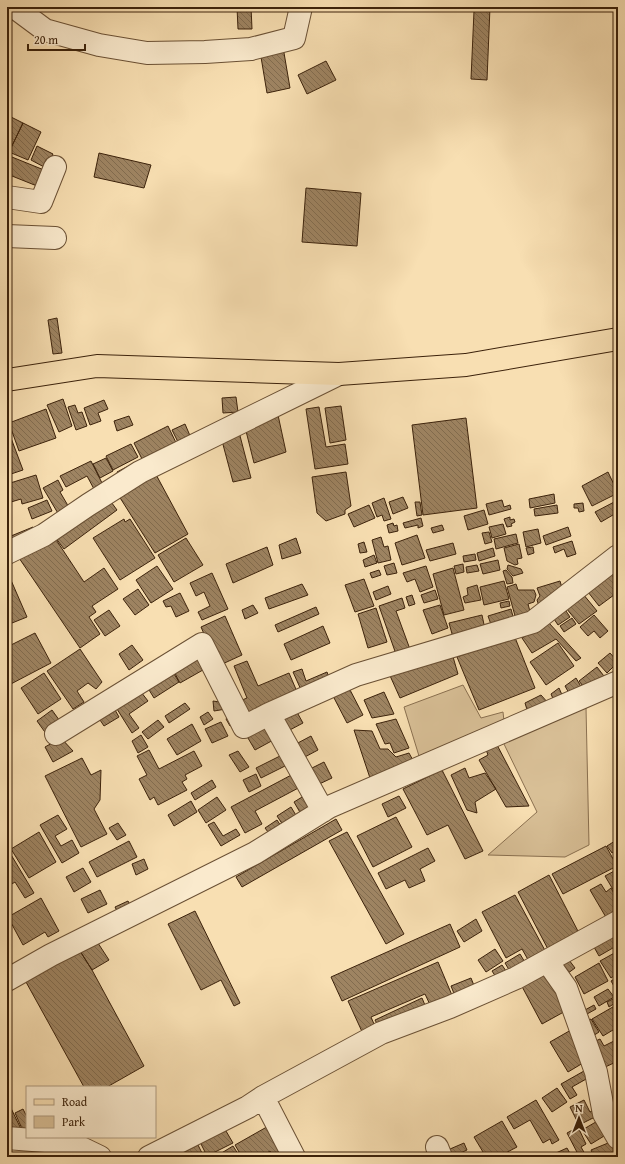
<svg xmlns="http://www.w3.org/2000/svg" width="625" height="1164" viewBox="0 0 625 1164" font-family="'Gentium Book Plus',serif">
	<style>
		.green { fill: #d8bf96; stroke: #8a7050 }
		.building { fill: url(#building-back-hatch); stroke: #3c220b }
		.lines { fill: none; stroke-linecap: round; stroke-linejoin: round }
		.minor-casing { stroke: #6b5135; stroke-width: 24 }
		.major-casing { stroke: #3c220b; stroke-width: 24 }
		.minor { stroke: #faeacd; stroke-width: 22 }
		.major { stroke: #f8dfb2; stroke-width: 22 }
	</style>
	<defs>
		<pattern id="building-back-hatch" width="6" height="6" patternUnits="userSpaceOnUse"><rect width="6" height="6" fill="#9e8462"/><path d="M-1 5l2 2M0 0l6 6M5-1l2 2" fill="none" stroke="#826c4f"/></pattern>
	</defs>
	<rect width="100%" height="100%" fill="#f8dfb2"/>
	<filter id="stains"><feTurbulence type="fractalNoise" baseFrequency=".005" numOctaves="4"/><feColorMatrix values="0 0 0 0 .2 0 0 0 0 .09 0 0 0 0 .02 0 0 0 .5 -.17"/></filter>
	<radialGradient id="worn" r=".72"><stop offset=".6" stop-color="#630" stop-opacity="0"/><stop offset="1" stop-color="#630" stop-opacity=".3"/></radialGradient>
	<path class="green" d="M463 685 481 718 503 712 504 721 419 756 404 707Z
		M586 707 589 845 565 857 488 855 537 812 503 742Z"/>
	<path class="building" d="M237 7H251L252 29H238Z
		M464 7H490L487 80 471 79 474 11H464Z
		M283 47 290 88 267 93 260 51Z
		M326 61 336 80 307 94 298 75Z
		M7 115 23 123 9 152 7 151Z
		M23 123 41 132 28 160 9 152Z
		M37 146 53 154 46 168 31 160Z
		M99 153 151 165 144 188 94 177Z
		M7 155 44 170 37 186 7 174Z
		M306 188 361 193 357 246 302 242Z
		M57 318 62 353 53 354 48 320Z
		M236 397 238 412 223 413 222 398Z
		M63 399 72 426 59 432 47 405Z
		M104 400 108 409 98 413 101 421 90 425 84 408Z
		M75 405 78 413 82 412 87 426 76 430 68 407Z
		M341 406 346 440 330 443 325 408Z
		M319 407 326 447 345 444 348 464 315 469 306 409Z
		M46 409 56 438 19 451 9 423Z
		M278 415 286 452 254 463 246 431Z
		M129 416 133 425 117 431 114 421Z
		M466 418 477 508 423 515 412 425Z
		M185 424 191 438 179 444 172 430Z
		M168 426 180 451 121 480 117 472 142 459 134 443Z
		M7 430H8L23 470 8 475Z
		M239 432 251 478 233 482 221 437Z
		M131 444 138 457 113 470 106 456Z
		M106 458 113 471 100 478 93 464Z
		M91 461 103 485 94 489 87 476 66 487 60 476Z
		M153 469 188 534 155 553 117 493Z
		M346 472 351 506 345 510V514L326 521 317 513 312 477Z
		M608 472 618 493 592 506 582 486Z
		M36 475 43 498 22 504 21 499 11 502 7 489V484Z
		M58 480 63 490 60 492 70 509 59 515 43 488Z
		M554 494 555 503 530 508 529 499Z
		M106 495 117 510 64 549 52 533Z
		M403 497 408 508 393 514 389 502Z
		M384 498 391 519 384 521 382 515 377 517 372 503Z
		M47 500 52 511 32 519 28 508Z
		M502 500 504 507 510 505 511 509 489 515 486 504Z
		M618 500V512L601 522 595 512Z
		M415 502H420L422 515 417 516Z
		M583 503 584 511 579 512 578 508H574V504Z
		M369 505 375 518 354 527 348 514Z
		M557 505 558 513 535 516 534 509Z
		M484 510 488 524 468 530 464 516Z
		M510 517V520L514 519 515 522 511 524 512 526 507 527 504 519Z
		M421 518 423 526 418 528V525L405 528 403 523Z
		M124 519 125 522 130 519 155 558 120 580 93 538Z
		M393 523 394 526 397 525 398 531 389 533 387 525Z
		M503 524 506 534 492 538 489 527Z
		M442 525 444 530 433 533 431 528Z
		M33 527 36 537 15 545 11 536Z
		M568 527 571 536 546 545 543 536Z
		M538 529 541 543 526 547 523 532Z
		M51 532 84 582 104 568 118 589 92 606 96 612 89 617 100 634 80 648 17 555Z
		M489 532 492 542 485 544 482 533Z
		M516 534 518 543 496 549 494 539Z
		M417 535 425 558 402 565 395 543Z
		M381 537 384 547 388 546 391 560 378 563 372 540Z
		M186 538 203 565 174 582 158 555Z
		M296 538 301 553 282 559 279 545Z
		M572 541 576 554 567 557 564 549 555 553 553 547Z
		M364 542 367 552 360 553 358 544Z
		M453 543 456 554 430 561 426 550Z
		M519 544 522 558 517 559 518 564 515 565 507 561 504 548Z
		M267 547 273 565 233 583 226 564Z
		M533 547 534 553 528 555 526 548Z
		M493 548 495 556 479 561 477 553Z
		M475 554 476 560 464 562 463 556Z
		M374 555 377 563 365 567 363 560Z
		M498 560 500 570 483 574 480 564Z
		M394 563 397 573 387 575 384 566Z
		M463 564 464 572 456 574 454 566Z
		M477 565 479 571 467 573 466 567Z
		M508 565 521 569 523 573 513 576 507 569Z
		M157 566 173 589 151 603 136 580Z
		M426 566 433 587 420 592 415 579 407 582 403 573Z
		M453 568 464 610 444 615 433 574Z
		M379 570 381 575 372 578 370 573Z
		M506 570 512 577 513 583 507 584 503 571Z
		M618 570V592L599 606 588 592Z
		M7 571 27 617 7 625Z
		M212 573 228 609 202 620 198 612 210 606 204 592 196 596 190 583Z
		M364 579 374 606 355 612 345 585Z
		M504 581 509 599 484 605 480 587Z
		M560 581 563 591 540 609 537 600 540 596 537 588Z
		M302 584 308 595 269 609 265 598Z
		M516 584 518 590H534L536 595 534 602 528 604 532 619 517 623 507 587Z
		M477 585 481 600 465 603 463 597 468 595 467 588Z
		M388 586 391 594 376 600 373 592Z
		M138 589 149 605 135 615 123 599Z
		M435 590 438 599 424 603 421 595Z
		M180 593 189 611 176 617 171 606 166 607 163 601Z
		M583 594 597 611 579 624 566 608Z
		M412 595 415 604 409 606 406 597Z
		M402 598 405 608 396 611 411 652 397 657 379 606Z
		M509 601 510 606 501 608 500 603Z
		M253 605 258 613 245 619 242 610Z
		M440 605 448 628 432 634 423 610Z
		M316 607 319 614 278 632 275 625Z
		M376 608 387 642 368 648 358 614Z
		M564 608 570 617 558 625 552 616Z
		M511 609 515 624 493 630 488 616Z
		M109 610 120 626 105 636 94 620Z
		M482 615 486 634 454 641 449 623Z
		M594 615 608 631 600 638 594 631 588 636 580 627Z
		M225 616 242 655 218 666 201 627Z
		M572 618 576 624 564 632 560 626Z
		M549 623 581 658 576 661 556 639 532 653 522 638Z
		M323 626 330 643 291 660 284 644Z
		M35 633 51 663 7 686V647Z
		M514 635 535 688 479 710 457 657Z
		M558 643 574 666 546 685 530 662Z
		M132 645 143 660 129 670 119 654Z
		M80 649 102 682 96 689 88 683 77 691 84 702 73 709 47 671Z
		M451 650 458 674 400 698 387 669Z
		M202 652 210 666 180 683 172 668Z
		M610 653 618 662 607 673 598 663Z
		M247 661 258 686 289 673 298 694 243 718 235 703 247 698 234 666Z
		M597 667 607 680 589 694 579 681Z
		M171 669 179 682 154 698 146 685Z
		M302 669 306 681 327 672 330 680 302 692 293 672Z
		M44 673 61 699 38 714 21 688Z
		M576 678 583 690 570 695 565 686Z
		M348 686 363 715 347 723 332 694Z
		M559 688 563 697 554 701 551 694Z
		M141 692 148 701 129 714 139 728 132 733 117 709Z
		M384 692 394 714 372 718 364 700Z
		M541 695 549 704 528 713 525 703Z
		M213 701 226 703 238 721 230 726 226 719 229 715 226 709 214 711Z
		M185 703 190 709 169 723 165 716Z
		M293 705 303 723 286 732 276 715Z
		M52 710 62 724 47 735 37 721Z
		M115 710 119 717 104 726 100 720Z
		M208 712 213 719 204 725 200 717Z
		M396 719 409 748 394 753 390 743 385 744 376 724Z
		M158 720 164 727 148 739 142 732Z
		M267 721 277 738 255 750 245 733Z
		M221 722 228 736 212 743 205 729Z
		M192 724 201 741 177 755 167 739Z
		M354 730 372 731 380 749H388L396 757 409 753 415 764 370 778Z
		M141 735 148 747 138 753 132 741Z
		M311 736 318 750 301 759 294 745Z
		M61 738 73 751 53 762 45 747Z
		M496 743 529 806 506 807 479 760 488 755 485 747Z
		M149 750 159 769 194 751 202 766 185 775 187 779 182 782 187 790 158 805 154 797 150 800 139 779 147 775 137 756Z
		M238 751 249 767 240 772 229 755Z
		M286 753 291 763 261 778 256 768Z
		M82 758 91 775 101 770 100 800 94 809 107 834 81 847 45 776Z
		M324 762 332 778 315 786 308 770Z
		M465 768 469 778 485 773 496 789 475 802 477 813 467 810 451 775Z
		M442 770 483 851 465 859 448 825 427 835 403 789Z
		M297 772 304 785 255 811 262 824 245 833 231 807Z
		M256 774 261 786 249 792 243 780Z
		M212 780 216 787 195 800 191 793Z
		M307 794 314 806 301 814 294 802Z
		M399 796 406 808 388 817 382 804Z
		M217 797 226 810 206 823 198 810Z
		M191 801 197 812 174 826 168 815Z
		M291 807 297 817 283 825 277 816Z
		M58 815 67 829 55 836 61 846 72 840 79 853 62 863 40 825Z
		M396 817 412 847 373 867 357 836Z
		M336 819 342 830 242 887 236 877Z
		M277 820 283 829 271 836 265 828Z
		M214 822 223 836 236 829 240 835 221 846 208 825Z
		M118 823 126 835 117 840 109 828Z
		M39 832 56 862 29 878 11 849Z
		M347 832 404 934 386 944 329 841Z
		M618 839V849L612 853 607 846Z
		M129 841 137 857 97 877 89 862Z
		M606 846 617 866 563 894 552 874Z
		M428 848 435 861 420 869 425 881 409 888 405 880 386 889 378 873Z
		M10 853 34 893 25 898 15 882 7 887V854Z
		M144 859 148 869 136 875 132 864Z
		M83 868 91 882 74 892 66 877Z
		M618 869V898L605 876Z
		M549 875 581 937 550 953 518 892Z
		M601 884 606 892 611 888 618 901V912L607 919 590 890Z
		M100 890 107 904 88 913 81 899Z
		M515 895 548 956 531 965 522 949 506 958 482 912Z
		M41 898 59 931 48 937 45 932 23 945 8 917Z
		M128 901 133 910 120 917 115 907Z
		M195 911 240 1003 234 1006 221 980 201 990 168 924Z
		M476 919 482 931 464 942 457 931Z
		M450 924 460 947 342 1001 331 977Z
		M610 928 618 943V945L599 956 590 940Z
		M96 940 109 960 92 970 80 951Z
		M495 949 503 961 486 972 478 960Z
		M80 951 92 970 144 1066 107 1087H84L26 982Z
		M618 951V973L611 978 600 961Z
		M520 954 526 964 511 973 505 963Z
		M566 956 575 968 560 979 551 967Z
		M438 962 454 1000 432 1009 425 994 371 1017 377 1031 364 1036 348 1001Z
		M599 963 608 981 584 994 575 977Z
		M547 964 571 1008 542 1024 518 979Z
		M502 965 510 977 500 983 492 971Z
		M618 977V993L611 981Z
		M471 978 477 993 457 1001 451 986Z
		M608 989 614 997 599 1006 594 997Z
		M422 998 427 1010 381 1031 375 1020Z
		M615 998 618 1001 609 1007 607 1002Z
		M618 1004V1027L603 1036 592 1019Z
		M594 1005 596 1009 587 1014 585 1010Z
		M591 1019 599 1032 593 1036 581 1024Z
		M571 1030 588 1060 568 1072 550 1042Z
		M600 1039 604 1046 618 1039V1061L601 1069 589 1044Z
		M584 1071 588 1078 572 1087 577 1095 570 1099 561 1084Z
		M557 1088 567 1102 552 1112 542 1098Z
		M536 1100 559 1140 552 1144 550 1139 543 1143 530 1120 514 1129 507 1117Z
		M584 1100 590 1112 598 1108 601 1114 579 1125 570 1107Z
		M7 1102H8L22 1131 7 1129Z
		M23 1109 27 1117V1129L23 1131 15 1113Z
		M601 1119 609 1133 591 1144 582 1130Z
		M502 1121 517 1147 498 1157H486L474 1137Z
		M272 1124 291 1157H274L270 1151 261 1157H242L235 1145Z
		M578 1127 586 1144 581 1147 585 1154 579 1156 567 1133Z
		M226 1131 233 1143 207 1156 200 1142Z
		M613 1141 618 1153V1157H594L591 1150Z
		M464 1143 467 1150 456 1155 455 1153 447 1157 443 1152Z
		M198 1145 204 1157H174Z
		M233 1146 240 1157H215Z
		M567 1148 572 1157H547Z"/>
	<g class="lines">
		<defs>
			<path id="minor" d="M14 7 45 30 99 45 147 53 205 52 251 49 294 38 301 7
				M7 197 41 202 55 167
				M7 236 55 238
				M7 553 44 535 88 505 140 472 339 374
				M269 714 323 811
				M56 734 202 644 244 727 269 714 356 675 533 622 618 556
				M547 961 566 988 596 1072 604 1114 618 1138
				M7 980 51 955 255 853 329 807 618 682
				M263 1097 294 1157
				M7 1138 71 1143 100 1157
				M437 1147 441 1157
				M149 1157 248 1107 263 1097 381 1033 450 1007 516 978 618 922"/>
			<path id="major" d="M7 380 97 366 339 374 466 365 618 339"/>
		</defs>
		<use href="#minor" class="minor-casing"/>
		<use href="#major" class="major-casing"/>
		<use href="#minor" class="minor"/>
		<use href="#major" class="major"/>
	</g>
	<rect width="625" height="1164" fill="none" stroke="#f8dfb2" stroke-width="24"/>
	<rect x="8" y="8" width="609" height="1148" fill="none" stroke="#3c220b" stroke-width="2"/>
	<rect x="12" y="12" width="601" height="1140" fill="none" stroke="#3c220b"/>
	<rect x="26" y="1086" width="130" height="52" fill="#faeacd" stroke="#ae9a7f"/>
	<rect x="34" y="1099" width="20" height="6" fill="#f8dfb2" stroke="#ae9a7f"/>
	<text x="62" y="1106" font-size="12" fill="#3c220b">Road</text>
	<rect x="34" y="1116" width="20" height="12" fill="#d8bf96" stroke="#ae9a7f"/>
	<text x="62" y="1126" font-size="12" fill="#3c220b">Park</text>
	<g transform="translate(579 1118)" stroke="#faeacd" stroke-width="3" paint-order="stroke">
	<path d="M0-3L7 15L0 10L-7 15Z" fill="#3c220b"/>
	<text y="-6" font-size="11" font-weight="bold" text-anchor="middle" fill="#3c220b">N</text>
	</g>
	<path d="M28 44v6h57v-6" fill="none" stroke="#3c220b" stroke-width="2"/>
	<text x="34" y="44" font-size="12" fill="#3c220b" stroke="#faeacd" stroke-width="3" paint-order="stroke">20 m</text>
	<rect width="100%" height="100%" filter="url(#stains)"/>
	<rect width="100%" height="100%" fill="url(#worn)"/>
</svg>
